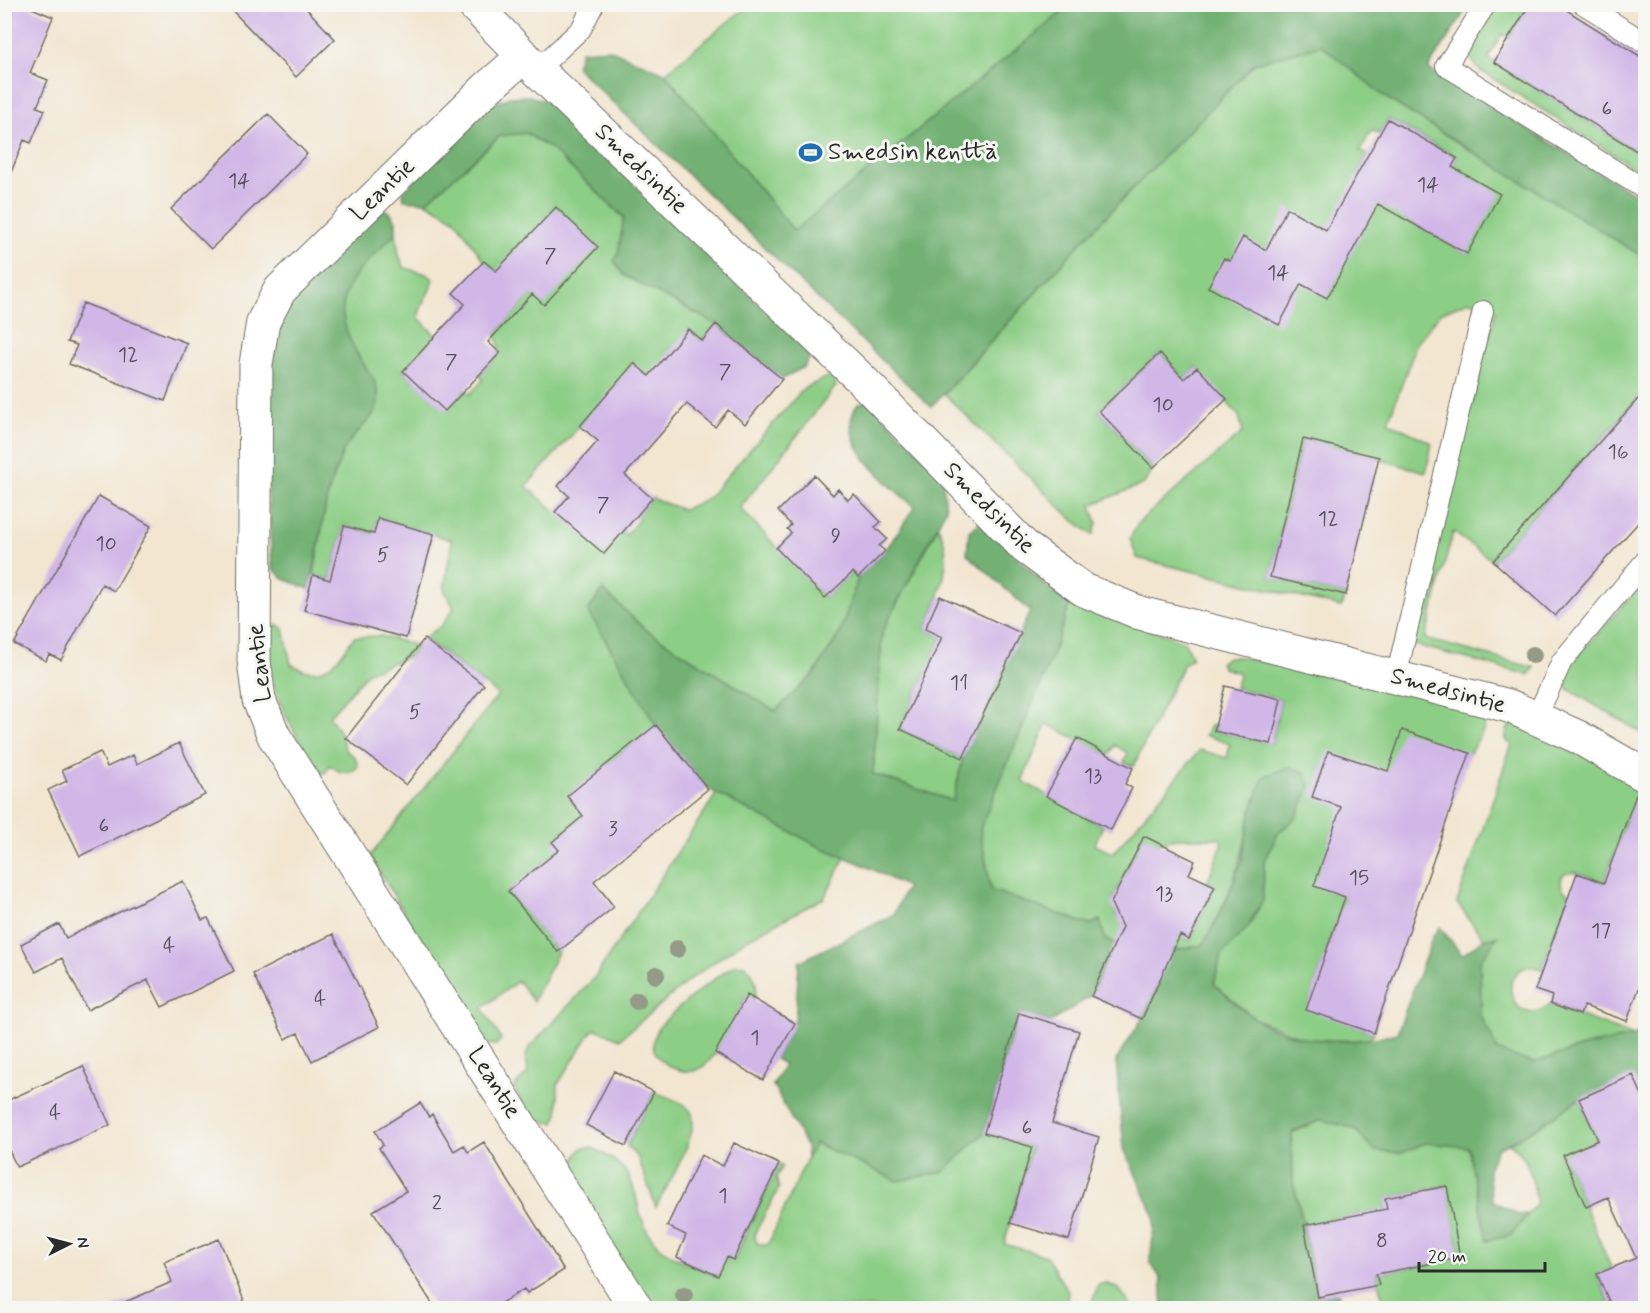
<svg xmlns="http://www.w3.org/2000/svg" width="1650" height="1313" viewBox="0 0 1650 1313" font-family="Mynerve,sans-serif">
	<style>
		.green { fill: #8dce86; stroke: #5c7c58; stroke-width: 1.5; fill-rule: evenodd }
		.forest { fill: #72b173; stroke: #4e6e4f; stroke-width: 1.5 }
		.building { fill: #d1b7e7 }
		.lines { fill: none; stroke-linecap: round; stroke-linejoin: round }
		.lane-casing { stroke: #716c65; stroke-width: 22 }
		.street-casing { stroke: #716c65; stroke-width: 35 }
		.lane { stroke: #fff; stroke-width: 20 }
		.street { stroke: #fff; stroke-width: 33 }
		.tree { fill: #949a85 }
		.labels { text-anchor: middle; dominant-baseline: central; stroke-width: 6; stroke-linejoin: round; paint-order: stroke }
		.number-label { font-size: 21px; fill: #544e5a }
		.poi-label { font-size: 24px; fill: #2b2b2b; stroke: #f6f6f2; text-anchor: start }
		.street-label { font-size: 24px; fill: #2b2b2b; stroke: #f6f6f2 }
	</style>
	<rect width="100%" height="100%" fill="#f6f6f2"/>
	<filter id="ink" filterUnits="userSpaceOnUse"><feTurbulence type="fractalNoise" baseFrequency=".0167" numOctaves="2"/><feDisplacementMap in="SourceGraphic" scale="12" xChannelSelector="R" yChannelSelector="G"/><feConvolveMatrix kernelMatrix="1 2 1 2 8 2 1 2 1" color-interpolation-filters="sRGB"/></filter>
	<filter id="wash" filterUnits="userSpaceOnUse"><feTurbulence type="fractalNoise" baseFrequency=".008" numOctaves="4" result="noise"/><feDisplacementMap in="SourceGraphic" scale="24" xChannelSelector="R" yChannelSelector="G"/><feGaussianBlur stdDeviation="1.35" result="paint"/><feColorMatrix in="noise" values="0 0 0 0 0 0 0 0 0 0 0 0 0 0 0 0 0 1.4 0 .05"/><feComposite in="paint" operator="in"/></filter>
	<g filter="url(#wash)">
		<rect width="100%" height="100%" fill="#f2e6d1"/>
		<path class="green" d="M749 5H1071L794 231 665 73Z
			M1497 5H1530L1509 38 1502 34 1488 58 1645 157V174L1479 70 1470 57V49Z
			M1321 45 1389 100 1645 258V390L1493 561 1453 532 1425 639 1535 668 1528 675 1412 644 1410 640 1496 311 1469 301 1440 313 1417 343 1388 422 1432 443 1426 472 1303 439 1270 577 1346 595 1341 607 1137 558 1130 538 1139 522 1243 432 1239 416 1197 367 1184 379 1160 353 1099 411 1153 468 1144 484 1091 505 1097 523 1093 535 1074 521 944 394 1085 238 1255 63ZM1388 119 1457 157 1452 167 1466 253 1407 220 1356 176 1368 155 1360 151 1372 130 1379 134Z
			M526 133 551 149 624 218 618 255 623 275 716 324 702 341 688 329 682 365 580 426 526 486 604 553 622 532 626 535 639 519 636 516 652 498 683 510 708 498 803 389 827 377 833 378 836 386 740 508 825 598 853 572 858 578 840 633 814 674 775 711 646 630 603 591 588 610 656 725 568 796 583 816 553 841 559 850 509 891 558 952 533 1001 518 981 482 1008 501 1039 496 1045 487 1044 477 1032 370 856 498 695 424 638 442 625 454 608 444 589 452 540 378 518 374 534 344 526 330 580 314 575 327 497 344 448 373 414C367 394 364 371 356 352 353 344 346 336 344 328 333 287 370 258 396 233L399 256 405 268 427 274 433 279C431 295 419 302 419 318L436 336 403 371 445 410 465 390 470 394 483 380 479 375 500 353 496 333 526 300 484 261 455 219 426 202 500 136Z
			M938 527C956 558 939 599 925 629L942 637 900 729 963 758 953 801 873 774 882 632Z
			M1645 580V735L1568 689 1565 678 1571 664Z
			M1071 600 1185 642 1192 658 1183 665 1133 767 1124 762 1128 753 1115 745 1109 755 1047 724 1022 781 1103 826 1094 845 1113 853 1200 750 1227 758 1230 744 1205 735 1210 726 1215 725 1214 731 1272 744 1281 699 1235 688 1240 673 1223 668 1220 663 1227 657H1239L1478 708C1495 724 1477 738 1470 753L1345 897 1307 1009 1374 1033 1367 1041 1305 1039 1254 1018 1214 984 1221 955 1248 927 1263 900 1264 860 1279 832 1297 817 1310 786 1251 811C1241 867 1230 896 1203 945 1166 952 1139 957 1105 939L1099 920 1090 925 991 890 980 829 1052 656ZM1177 838H1220L1222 845 1207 882 1215 886 1190 940 1149 920 1137 928 1118 918 1115 912 1118 905 1112 901 1138 848Z
			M277 625 284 629 291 664C323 684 337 661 354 637L382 636 418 646 411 656 368 672 329 716 341 734 345 750 355 757 358 766 352 772H340L330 765 325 773 319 772C291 727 261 683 270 628Z
			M1516 721 1645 788V827L1626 820 1604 883C1591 878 1574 867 1562 876 1560 885 1561 890 1570 894L1542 969C1493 953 1507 1038 1550 1004L1634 1036 1586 1046 1533 1063 1498 1051 1481 1015 1480 961 1496 936 1484 939 1457 903 1512 744 1506 741C1505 731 1508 725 1516 721Z
			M717 793 818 846 845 857 824 898 747 939 693 977 620 1039 596 1029 591 1032 558 1084V1114L554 1123C529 1123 523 1107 514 1087L528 1073 526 1057 529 1048 595 977Z
			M735 965H745C756 975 759 986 754 1000L746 996C736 1015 718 1060 699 1069 689 1074 677 1070 668 1065 656 1058 650 1048 655 1034 661 1018 719 975 735 965Z
			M654 1092C664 1096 680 1100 688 1108 707 1123 665 1189 656 1207L638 1158 627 1146Z
			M1579 1099 1598 1140 1564 1156 1611 1268 1597 1275 1612 1308H1385L1376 1274 1460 1258 1446 1186 1386 1198 1387 1209 1304 1225 1293 1183 1292 1133 1321 1120 1353 1128 1376 1151 1401 1153 1426 1143 1468 1147 1487 1241 1511 1235 1537 1203C1533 1181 1529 1155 1509 1143L1538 1127Z
			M984 1133 1032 1147 1004 1244 1046 1256 1068 1292 1066 1308H651L575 1189C572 1173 571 1160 582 1148 592 1146 596 1149 604 1154 645 1176 629 1203 650 1236 664 1257 695 1266 717 1276L727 1257 734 1260 779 1164 782 1167 776 1178 779 1188 754 1235 758 1245H768L814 1143 898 1181 943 1172Z
			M1105 1283 1119 1289 1133 1308H1090L1098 1285Z"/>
		<path class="forest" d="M1071 5H1469L1428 69 1645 200V258L1389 100 1321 45 1255 63 1085 238 931 407 576 67 581 51 609 49 665 73 794 231Z
			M529 96 546 101 809 352V359L804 367 782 379 716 324 624 275 614 261 618 255 624 217 551 149 526 133 500 136 426 202 404 200 403 192 493 104 510 97Z
			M382 210 389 211 396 221V233C349 279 322 299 363 363 370 374 380 385 378 400 376 422 350 433 343 452 337 467 330 483 327 499 320 529 318 560 309 589L284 579 272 568 266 444 275 325 298 289Z
			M868 401 942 475 946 509 882 632 873 774 953 801 963 758 1030 611 967 554 969 531 981 522 1056 596 1071 600 1052 656 980 829 991 890 1090 925 1100 920 1105 939C1139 957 1166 952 1203 945L1226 902 1242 860 1251 811 1264 776 1290 767 1305 772 1310 786 1297 817 1279 832 1264 860 1263 900 1248 927 1221 955 1214 984C1227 995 1239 1008 1253 1017 1294 1045 1351 1046 1397 1033L1433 936 1440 927 1462 955 1484 939 1498 936 1480 961 1481 1015 1498 1051 1533 1063 1586 1046 1634 1036 1645 1028V1094L1579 1099 1538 1127 1497 1149 1488 1169 1492 1200 1518 1215 1528 1214 1511 1235 1487 1241 1468 1147 1426 1143 1401 1153 1375 1151 1353 1128 1321 1120 1292 1132 1293 1183 1304 1225 1318 1297 1338 1293 1342 1308H1163L1161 1279 1150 1262 1155 1217 1124 1149 1116 1061 1142 1019 1159 981 1108 958 1091 996 1051 1022 1019 1013 984 1133 943 1172 898 1181 815 1143 807 1159 806 1146 773 1085 784 1064 775 1059 795 1022 799 962 893 915 907 887 866 866 818 846 708 789 656 725 588 611 603 590 646 630 775 711 814 674 840 633 858 578 885 551 915 507C890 486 831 440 858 404Z"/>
		<g id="blocks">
			<path class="building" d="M4 4H22L53 17 30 73 48 80 37 107 45 110 31 143 24 140 6 185Z
				M226 4H302L335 39 296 77Z
				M1530 4H1557L1646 60V157L1494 62Z
				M268 114 307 154 211 249 171 209Z
				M1388 119 1457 158 1452 167 1500 194 1467 254 1378 204 1327 298 1301 284 1279 325 1208 287 1224 258 1230 261 1243 237 1266 250 1287 208 1326 230Z
				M556 207 598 247 544 305 532 294 488 342 500 353 445 411 403 371 465 304 453 293 484 261 496 271Z
				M83 303 187 343 165 401 69 364 77 345 67 342Z
				M716 324 782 379 745 424 728 410 715 427 687 404 625 475 652 498 604 554 555 512 569 496 558 486 598 441 580 426 634 363 649 376 688 329 702 341Z
				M1160 353 1184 379 1197 367 1227 399 1153 468 1099 411Z
				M1646 390V514L1555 616 1493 561Z
				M1303 439 1379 457 1346 595 1270 577Z
				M814 475 833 495 838 489 848 500 854 494 881 522 875 527 887 539 879 546 885 551 858 578 853 572 825 598 776 548 791 533 787 529 791 525 778 511Z
				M99 496 151 526 114 591 102 584 61 660 49 654 46 661 14 644Z
				M378 518 434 534 406 638 304 610 313 575 330 580 344 526 374 534Z
				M940 596 1021 633 963 758 900 729 942 637 925 629Z
				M424 639 484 685 406 785 346 738Z
				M1225 686 1281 699 1271 744 1214 731Z
				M656 725 708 789 594 881 614 907 558 952 508 891 559 850 552 842 583 816 567 796Z
				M1402 730 1470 753 1374 1033 1306 1010 1345 897 1314 886 1341 807 1312 797 1328 751 1388 771Z
				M1077 738 1133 768 1125 784 1132 788 1111 830 1046 796Z
				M179 743 205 795 80 856 48 790 67 781 62 770 100 752 107 767 133 755 137 764Z
				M1637 792 1646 795V969L1627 1021 1584 1006 1580 1015 1550 1004 1552 996 1535 990 1577 873 1604 883Z
				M1144 836 1195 861 1189 874 1215 886 1189 940 1180 935 1142 1019 1091 996 1122 927 1111 903Z
				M183 881 202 920 208 918 234 971 162 1007 148 980 87 1010 62 958 36 972 21 944 59 924 66 938Z
				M333 934 379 1027 312 1061 298 1033 285 1039 253 974Z
				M747 995 795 1023 763 1080 715 1053Z
				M1019 1013 1079 1031 1052 1123 1099 1137 1069 1240 1010 1223 1032 1147 984 1133Z
				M83 1066 110 1125 17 1167 4 1140V1102Z
				M614 1071 654 1092 626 1146 586 1125Z
				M1633 1075 1646 1104V1308H1612L1597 1274 1636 1258 1608 1197 1586 1207 1563 1155 1598 1140 1579 1099Z
				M420 1103 429 1117 432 1114 454 1151 464 1145 468 1152 484 1142 564 1270 527 1293 524 1289 493 1308H435L373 1211 406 1191 379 1148 383 1145 375 1131Z
				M734 1143 779 1164 733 1260 727 1257 718 1276 677 1257 686 1235 667 1226 701 1155 723 1166Z
				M1447 1186 1460 1258 1376 1274 1379 1285 1318 1297 1304 1225 1387 1209 1385 1198Z
				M219 1239 247 1308H111L172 1282 164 1262Z"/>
		</g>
	</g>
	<g filter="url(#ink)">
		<use href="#blocks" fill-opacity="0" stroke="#716c65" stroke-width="1.5"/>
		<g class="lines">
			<defs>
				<path id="lane" d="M1486 4 1446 66 1646 190
					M1583 4 1646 43
					M537 70 581 29 594 4
					M1396 677 1483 311
					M1536 718 1562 661 1646 560"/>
				<path id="street" d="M473 4 537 70 861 379 1026 548 1084 590 1140 613 1509 706 1578 737 1646 776
					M524 56 487 88 280 290 263 322 256 364 254 661 259 700 274 736 636 1308"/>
			</defs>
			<use href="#lane" class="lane-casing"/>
			<use href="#street" class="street-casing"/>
			<use href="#lane" class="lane"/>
			<use href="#street" class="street"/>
		</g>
		<g class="tree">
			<circle cx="1533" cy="655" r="9"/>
			<circle cx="677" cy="949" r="9"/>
			<circle cx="656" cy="975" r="9"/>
			<circle cx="637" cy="1001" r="9"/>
			<circle cx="684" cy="1295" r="9"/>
		</g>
	</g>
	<defs>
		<symbol id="stadium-bare" viewBox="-9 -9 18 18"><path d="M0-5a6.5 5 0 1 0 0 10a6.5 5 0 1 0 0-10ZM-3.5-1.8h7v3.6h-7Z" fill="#1f6fb2" stroke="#f6f6f2" stroke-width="2.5" paint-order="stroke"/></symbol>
	</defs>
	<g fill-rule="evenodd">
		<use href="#stadium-bare" x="794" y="136" width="33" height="33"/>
	</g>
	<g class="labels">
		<g class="number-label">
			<text x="1607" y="109">6</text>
			<text x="239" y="181">14</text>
			<text x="1428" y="185">14</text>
			<text x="550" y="256">7</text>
			<text x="1278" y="273">14</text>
			<text x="128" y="355">12</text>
			<text x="451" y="362">7</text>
			<text x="725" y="372">7</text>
			<text x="1163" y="405">10</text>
			<text x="1618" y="452">16</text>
			<text x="603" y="505">7</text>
			<text x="1328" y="519">12</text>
			<text x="836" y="536">9</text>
			<text x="106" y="544">10</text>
			<text x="383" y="555">5</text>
			<text x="959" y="683">11</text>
			<text x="415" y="712">5</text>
			<text x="1093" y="776">13</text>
			<text x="104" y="826">6</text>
			<text x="613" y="829">3</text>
			<text x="1359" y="878">15</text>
			<text x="1164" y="894">13</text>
			<text x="1601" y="931">17</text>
			<text x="169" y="946">4</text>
			<text x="320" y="999">4</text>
			<text x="755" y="1038">1</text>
			<text x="55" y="1113">4</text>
			<text x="1027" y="1128">6</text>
			<text x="723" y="1196">1</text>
			<text x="437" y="1203">2</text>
			<text x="1382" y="1241">8</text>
		</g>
		<g class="poi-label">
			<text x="828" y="152">Smedsin kenttä</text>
		</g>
		<g class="street-label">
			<text transform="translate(641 169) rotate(44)">Smedsintie</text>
			<text transform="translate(383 190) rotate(-44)">Leantie</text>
			<text transform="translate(989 508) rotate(45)">Smedsintie</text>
			<text transform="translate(260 663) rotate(-96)">Leantie</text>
			<text transform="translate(1448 691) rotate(15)">Smedsintie</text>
			<text transform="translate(494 1083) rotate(58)">Leantie</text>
		</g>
	</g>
	<rect width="1650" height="1313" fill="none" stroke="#f6f6f2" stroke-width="24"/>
	<g transform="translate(69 1244) rotate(84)" stroke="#f6f6f2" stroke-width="4.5" paint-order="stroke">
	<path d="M0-4.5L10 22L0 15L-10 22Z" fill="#2b2b2b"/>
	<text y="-9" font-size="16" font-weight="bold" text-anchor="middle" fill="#2b2b2b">N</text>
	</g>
	<path d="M1419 1262v9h126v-9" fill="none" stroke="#2b2b2b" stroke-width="3"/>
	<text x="1428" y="1262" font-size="18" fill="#2b2b2b" stroke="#f6f6f2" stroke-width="4.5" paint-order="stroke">20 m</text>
</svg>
